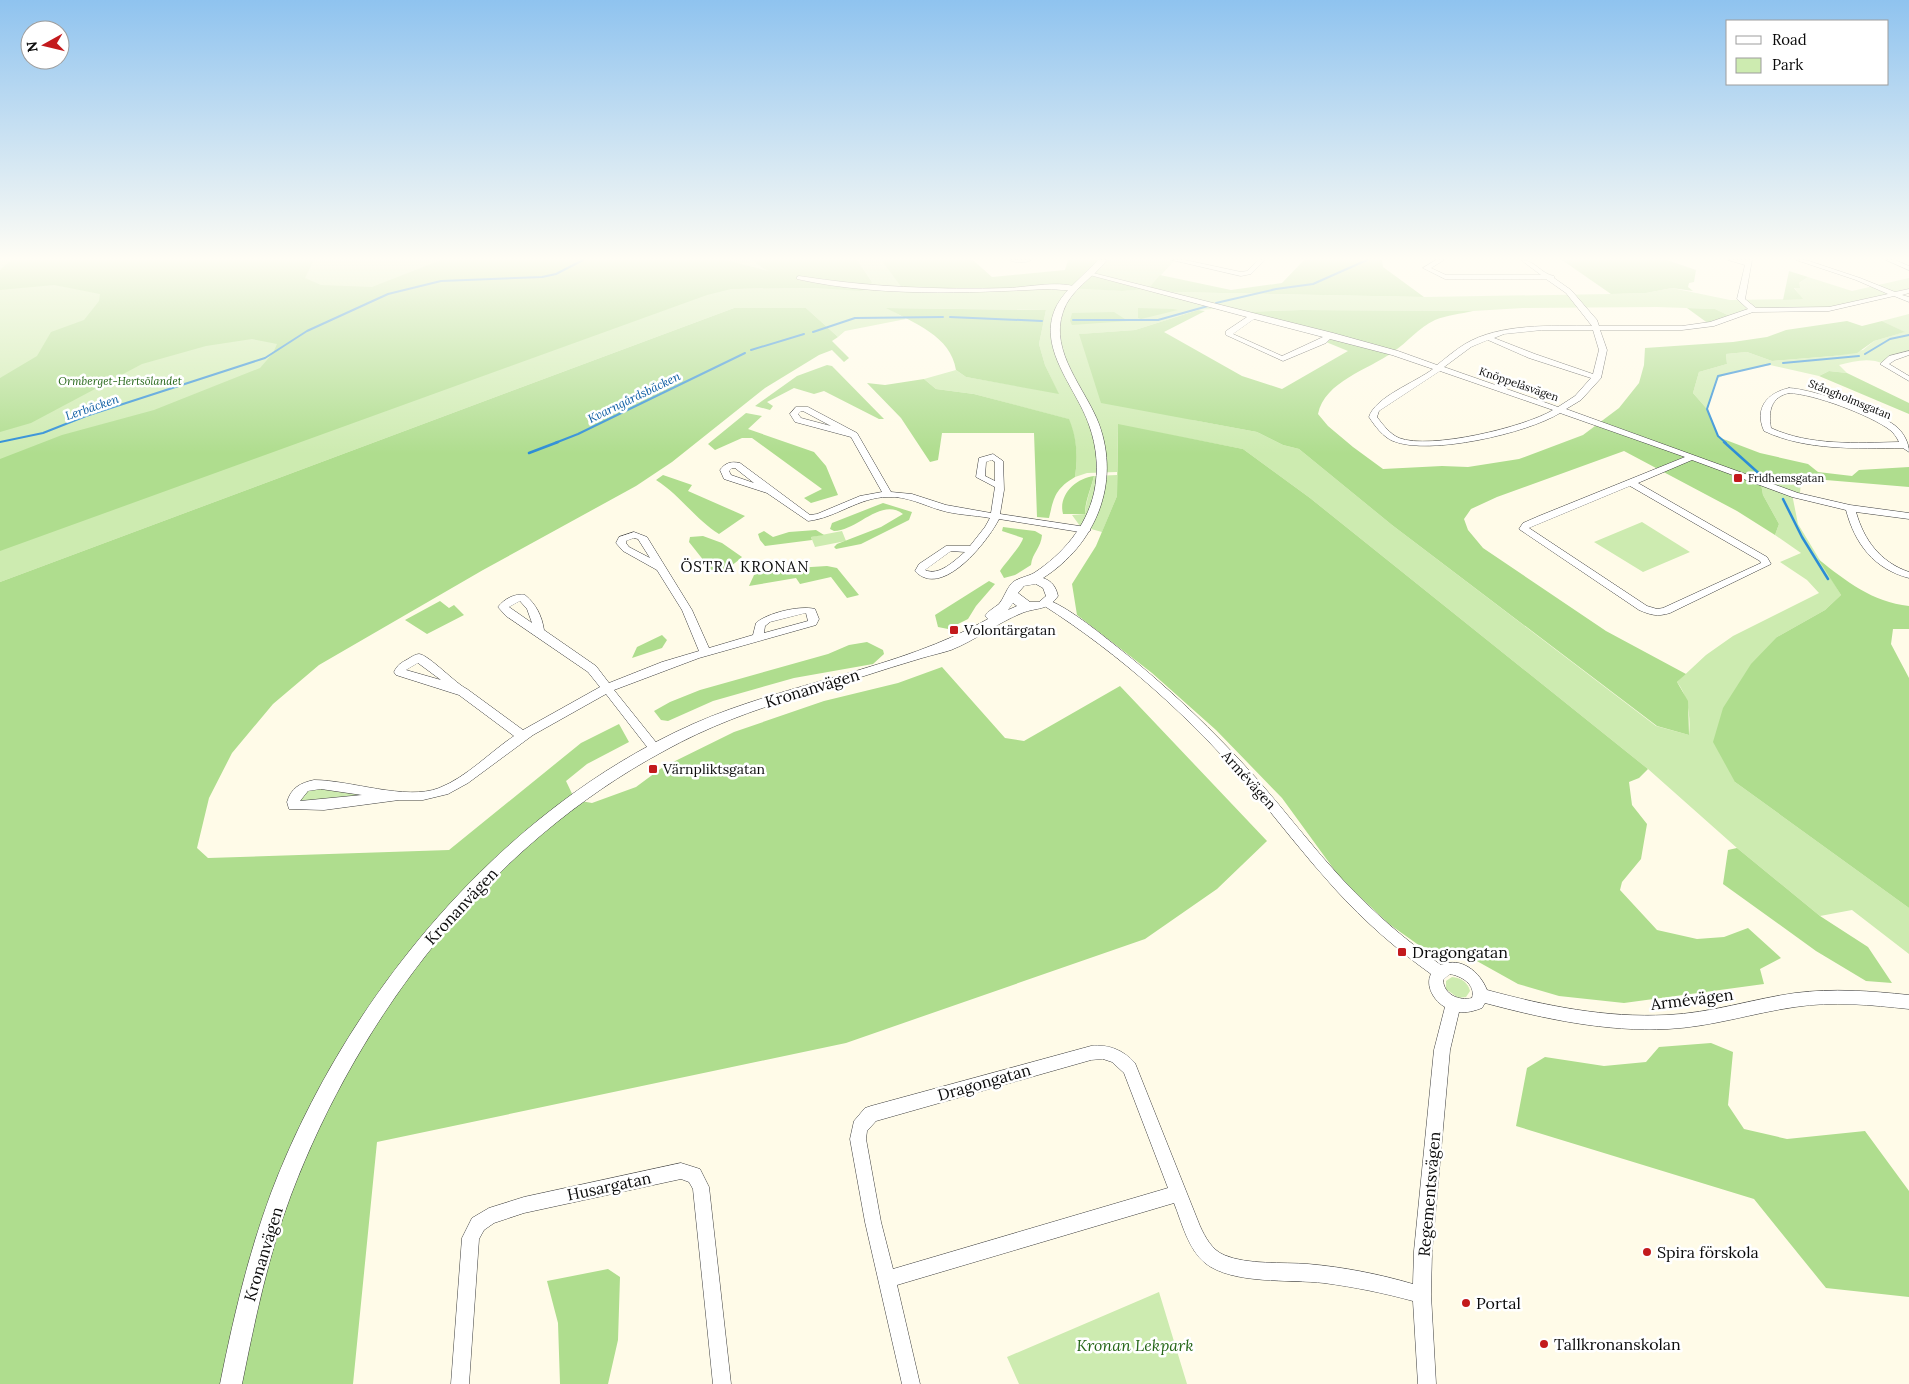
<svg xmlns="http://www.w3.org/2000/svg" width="1909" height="1384" viewBox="0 0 1909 1384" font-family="Lora,serif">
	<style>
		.green { fill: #cdebb0 }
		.forest { fill: #afdd8e }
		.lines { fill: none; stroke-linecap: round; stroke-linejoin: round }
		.stream-far1 { stroke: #2b8cd6; stroke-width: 2 }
		.stream { stroke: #2b8cd6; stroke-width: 2.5 }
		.minor-casing { stroke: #3e3e3e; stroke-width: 1 }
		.tertiary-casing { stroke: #3e3e3e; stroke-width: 1 }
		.minor { fill: #fff; fill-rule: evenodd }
		.tertiary { fill: #fff; fill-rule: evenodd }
		.poi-dot { fill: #c31a1d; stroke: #fff; stroke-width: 2 }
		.labels { text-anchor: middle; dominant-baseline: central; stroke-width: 5; stroke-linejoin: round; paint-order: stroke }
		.far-park-label { font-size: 11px; font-style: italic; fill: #256618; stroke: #fff }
		.far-street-label { font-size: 11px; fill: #0b0b0b; stroke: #fff }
		.far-poi-label { font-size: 11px; fill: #0b0b0b; stroke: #fff; text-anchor: start }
		.far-water-label { font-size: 12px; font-style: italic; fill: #0d5da3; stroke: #fff }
		.poi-label { font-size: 14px; fill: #0b0b0b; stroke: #fff; text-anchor: start }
		.street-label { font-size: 14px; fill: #0b0b0b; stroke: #fff }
		.neighbourhood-label { font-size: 15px; letter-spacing: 1px; fill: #0b0b0b; stroke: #fff }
		.near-street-label { font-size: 16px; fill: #0b0b0b; stroke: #fff }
		.near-poi-label { font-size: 16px; fill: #0b0b0b; stroke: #fff; text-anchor: start }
		.near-park-label { font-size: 16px; font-style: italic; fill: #256618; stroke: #fff }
	</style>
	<rect width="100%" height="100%" fill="#fffbe8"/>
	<path class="green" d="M0 260H852L739 289 817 288 872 282 857 260H881L904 289 1060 286 1121 291 1146 289 1095 274 1102 266 1096 260H1175L1148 289 1173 292 1424 297 1611 294 1646 293 1672 288 1730 300 1802 299 1794 287 1808 277 1852 291 1909 278V290L1828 309H1753L1732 317 1715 309 1657 307 1523 308 1473 311 1301 310 1240 312 1228 308 1198 310 1135 330 1080 334 1193 420 1257 432 1283 445 1299 449 1392 525 1656 726 1689 735C1691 717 1688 696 1677 682L1706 655 1733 636 1819 593 1807 580 1780 562 1801 553 1775 535 1779 524 1763 495 1761 484 1743 476V473L1801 478 1800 494H1792L1798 524 1841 595 1825 610 1777 637 1735 782 1909 908V954L1852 910 1820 916 1737 848 1648 769 1310 498 1243 449 1118 425 1117 472 1087 473 1075 477C1078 456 1077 438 1068 419L974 394 936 389 924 379 956 370 966 377 1058 393 1045 365 1039 344 1046 310 888 308 906 319 845 331 838 337 806 308H734L0 582Z
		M1909 314V353L1884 364C1869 357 1855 361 1839 365L1847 373 1829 371 1819 376 1770 365 1732 372 1718 378 1707 409 1693 393 1699 372 1727 364 1726 354 1747 352 1772 361 1833 356 1863 350 1874 341 1904 332 1882 321Z
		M1117 475V496L1102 532 1080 526 1072 515 1085 514C1086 500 1091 489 1094 476Z
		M1642 522 1690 552 1643 572 1594 542Z
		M842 531 846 541 815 547 811 537Z
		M321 788 360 793 359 797 301 802 299 798 305 791Z
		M1452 977C1461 978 1468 982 1470 991L1466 997 1458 998 1446 989V981Z
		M1159 1292 1187 1384H1019L1007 1357Z"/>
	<path class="forest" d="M11 260H314L305 278 321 285 372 287 441 260H726L768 271 751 260H857L872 282 869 288 861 291 817 288 731 289 707 295 0 551V459L62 435 154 410 260 368 273 353 277 344 252 339 206 346 142 364 31 423 0 432V378L37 356 51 332 84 320 99 301 100 294 54 285 0 290V270Z
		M881 260H973L992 277 1065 270 1068 260H1096L1102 266 1096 274 1148 289 1160 275 1231 290 1282 283 1304 260H1382L1383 267 1424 297 1173 292 1148 289 1122 291 1068 288 903 289Z
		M1562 260H1667L1696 270 1694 282 1689 283 1688 287 1693 291 1672 288 1646 293 1611 294Z
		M1789 271 1808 277 1799 283 1800 288H1794L1803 299 1783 300Z
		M734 308H806L838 337 832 341 849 358 844 362 832 350 819 355 765 388 672 462 636 486 483 570 319 665 273 704 232 753 209 798 197 848 208 858 449 850 581 743 619 724 629 742 587 764 566 781 575 800 592 803 636 787 663 767 734 732 824 701 898 683 942 667 1005 738 1024 741 1120 686 1267 841 1217 889 1145 939 846 1043 377 1142 353 1384H0V582Z
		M886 308 1046 310 1039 344 1045 365 1059 394 966 377 956 370C951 336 914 323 886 308Z
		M1138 308 1173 309 1178 310 1141 319 1138 318Z
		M1687 308 1715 309 1732 317 1709 324Z
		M1198 310 1205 311 1164 332 1242 376 1282 389 1348 351 1326 342 1331 336 1240 312 1301 310 1473 311C1461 314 1447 315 1435 320 1418 328 1408 342 1393 352 1368 370 1325 381 1318 414L1328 426 1353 447 1383 469 1442 466 1468 467 1519 459 1583 435 1619 408 1639 383 1644 365 1645 348 1733 342 1767 337 1786 330 1847 321 1862 326 1882 321 1905 332 1874 341 1857 353 1833 356 1772 361 1747 352 1726 354 1727 364 1699 372 1693 393 1707 409 1718 437 1760 453 1808 464 1818 472 1852 476 1859 470 1909 467V487L1743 473V477L1761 484 1763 495 1779 524 1775 535 1737 511 1624 451 1497 497 1471 509 1464 519 1468 530 1483 548 1606 631 1686 674 1677 682 1688 701 1689 735 1657 726 1392 525 1299 449 1283 445 1257 432 1101 403 1079 334 1135 330Z
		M1114 312 1128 321 1072 325 1070 321 1072 313Z
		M827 365 832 366 884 419H879L824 391 814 394 794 388 767 402 773 406 770 410 755 406 797 376Z
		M1829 371 1847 373 1909 403V414L1819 376Z
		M924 379 936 389 974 394 1069 419C1077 438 1078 456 1075 477 1055 489 1054 497 1049 518L1037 517 1034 433H942L938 460 930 462 901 418 867 383 885 385Z
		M746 413 762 416 748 429 814 452 826 466 838 495 811 503 804 498 822 489 752 438H742L715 450 708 444Z
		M1118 424 1243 449 1310 498 1648 769 1639 778 1629 782 1632 805 1647 824 1641 859 1622 882 1620 890 1657 930 1697 939 1724 937 1748 928 1781 958 1760 969 1764 984 1624 1003 1559 996 1518 984 1475 960 1420 946 1389 924 1341 879 1282 798 1216 730 1152 673 1077 615 1072 584 1096 546 1117 496Z
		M663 475 692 485 688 491 745 516 719 534C695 519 680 495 656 480Z
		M1094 476C1091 489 1085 501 1085 514H1063C1058 495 1076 478 1094 476Z
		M883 503 912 512 909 520 861 544 836 549 834 547 837 544 881 527 903 514C881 497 857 531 834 531L830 529 832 523Z
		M1003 527 1035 531 1042 535C1041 548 1032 553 1031 565L1015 575 1004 578 1000 571C1006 562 1022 545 1023 538L1002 531Z
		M816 530 824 535 811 537 812 540 765 546 760 540 758 534 764 531 773 537 789 532Z
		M703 536 722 543 742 557C732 566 725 571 712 571L689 542 690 537Z
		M1818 559C1846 581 1872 602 1909 606V629H1893L1891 644 1909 678V908L1735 782 1713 742 1723 708 1751 664 1777 637 1825 610 1841 595Z
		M827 566 837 568 859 595 847 598 831 577 800 584 796 578 749 586 754 575 763 570Z
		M989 581 995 584 976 606 968 619 948 629 938 627 935 615Z
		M440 601 449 608 454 605 464 615 427 634 405 620Z
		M662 635 667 640 662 648 632 658 637 647Z
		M867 642 883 650 884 654 873 664 794 678 713 701 668 721 661 720 654 711 670 702 700 690 828 654 849 645Z
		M1737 848 1820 916 1868 947 1892 983 1866 981 1816 951 1723 884 1728 850Z
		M1711 1043 1733 1052 1728 1105 1744 1129 1787 1139 1865 1131 1909 1191V1297L1826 1288 1754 1199 1516 1126 1527 1068 1545 1057 1604 1066 1646 1062 1659 1047Z
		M608 1269 620 1277 618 1340 608 1384H560L558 1323 547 1281Z"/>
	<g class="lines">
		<path class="stream-far1" d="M1216 303 1276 289 1313 284 1367 260
			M950 317 1042 321
			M1073 320H1158L1208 306
			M813 332 855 318 943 317
			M751 350 804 334
			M1865 354 1890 339 1909 335
			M1783 363 1859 356
			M0 442 43 433 86 416 265 358 307 331 388 294 441 281 542 277 556 274 583 260
			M555 443 578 434 745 353
			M1726 443 1718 436 1707 409 1718 376 1770 364"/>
		<path class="stream" d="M1724 442 1764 478
			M529 453 558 442
			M1783 499 1802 537 1828 579"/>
		<defs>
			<path id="minor" d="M1010 260H1031C1026 263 1015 263 1010 260Z
				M1172 260H1185L1241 272 1247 271 1258 260H1265L1251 274 1241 276Z
				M1436 260H1444L1431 268 1446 275H1541L1521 260C1535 260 1541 274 1554 276V278L1571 290 1597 320 1599 326H1682L1710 322 1748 309 1737 299 1745 265 1728 260H1752L1745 299 1756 308 1829 307 1888 294 1856 280 1796 260H1806L1860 278 1895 292 1909 289V293L1902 295 1909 297V302L1894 296 1829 311 1753 312 1714 326 1682 330H1600L1607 350 1601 378 1581 400 1566 409 1798 493 1850 505 1909 513V519L1856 512C1864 540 1880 562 1909 572V578C1874 569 1855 544 1846 510L1792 497 1692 460 1638 483 1767 557 1771 564 1670 613C1657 617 1651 615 1639 610L1519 529 1523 523 1539 516 1685 457 1560 413C1528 433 1429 456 1393 441 1383 437 1375 426 1369 417 1375 397 1416 382 1433 369L1392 355 1330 339 1326 343 1283 361 1226 335V331L1247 317 1086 274 1089 272 1333 333 1398 351 1437 365C1446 358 1455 350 1465 344 1500 323 1551 326 1592 326L1566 293 1546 279H1445L1423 268ZM1254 319 1323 337 1282 356 1233 334ZM1542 330H1593L1599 350 1593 374 1535 354 1494 338 1504 334ZM1488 340 1529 358 1591 378 1575 396 1558 407 1444 367 1471 347ZM1440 371 1553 410C1525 427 1430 450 1399 438 1390 434 1383 425 1377 417L1379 411ZM1630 486 1760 561 1761 563 1663 608 1657 609 1647 606 1529 528Z
				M1886 260H1895L1909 266V270Z
				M799 276C868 287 939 290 1009 288 1026 287 1065 280 1077 288 1071 292 1056 289 1048 289 966 293 877 297 797 279V277Z
				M1909 351V355L1895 360 1889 364 1909 376V381L1880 364 1889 356Z
				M1789 388C1812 389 1881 412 1898 428 1904 434 1909 443 1909 452L1903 448C1856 448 1807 451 1764 431 1754 408 1767 393 1789 388ZM1789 393C1814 394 1870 415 1890 430 1894 433 1897 438 1899 442 1857 443 1810 446 1771 428 1768 411 1771 397 1789 393Z
				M796 407H808L857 433 891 492 912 494 946 505 991 513 995 487 976 477 979 458 993 454 1003 461 1004 490 1000 514 1086 527 1091 530 1086 533 999 519C988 541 942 600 915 571L919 564 946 546H970L985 527 990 518C974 515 956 515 940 510 923 505 907 496 888 497 859 497 836 518 808 521L767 493 724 479 720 470C725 463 731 461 740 463L810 515 817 514 860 496 882 492 851 437 795 422 790 414ZM801 411H803L831 426 801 418 798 414ZM992 460 995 462V481L985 476 986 462ZM732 468H735L754 483 731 475 729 471ZM951 551 965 552C955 560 939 577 925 570Z
				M634 532 647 537 692 610 709 648 753 635 756 623C767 613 800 605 815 609L819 619 816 625 699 658 614 690 659 746 661 749 659 752H651L606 694 533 735 468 783 448 794 423 800H399L324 810 289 809 287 802C291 788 300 783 314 780 350 780 406 801 439 788 467 777 490 752 514 736L459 695 396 675 394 672C398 664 401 663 408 659 411 657 416 654 419 654 429 655 456 684 467 689L523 730 600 687 588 672 506 616 498 607C504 599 515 593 525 595 536 604 542 616 544 630L596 666 609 683 662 662 699 651 682 610 657 570 623 551 616 543 619 537ZM634 538 638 539 650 558 629 547 626 543V541ZM520 601 527 609 532 623 509 607ZM806 613 808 621 764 633 765 626 770 622ZM418 663 441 680 406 670ZM321 789 362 795 300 801 308 791Z
				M1047 600C1064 604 1101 634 1116 646 1167 686 1214 731 1257 779 1286 812 1313 848 1343 880 1373 912 1405 940 1441 965 1461 956 1480 972 1487 990 1546 1006 1606 1018 1667 1015 1711 1013 1752 999 1795 993 1833 988 1871 991 1909 995V1009C1871 1005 1833 1001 1795 1007 1753 1013 1711 1027 1668 1029 1606 1032 1545 1019 1485 1003L1482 1008C1474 1011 1467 1013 1459 1012L1450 1050 1432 1251 1431 1295 1436 1384H1418L1413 1301C1384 1293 1354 1287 1324 1283 1290 1279 1233 1285 1205 1263 1188 1249 1182 1223 1174 1203L897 1285 920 1384H902L865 1222 850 1139 854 1121 865 1108 871 1106 1091 1046C1109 1044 1123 1050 1135 1063L1200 1226C1205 1237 1212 1250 1224 1255 1247 1265 1283 1262 1308 1264 1343 1267 1379 1274 1413 1284L1414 1251 1434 1050 1445 1007C1434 1001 1425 986 1431 974 1396 949 1364 921 1335 889 1305 856 1278 821 1250 787 1190 717 1121 655 1043 605L1042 603ZM1450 974C1461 976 1476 984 1472 998 1459 1001 1444 995 1443 980ZM1103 1059 1112 1062 1124 1073 1168 1188 893 1269 881 1222 866 1139 867 1131 876 1121 1091 1060Z
				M681 1163 700 1169 709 1187 731 1384H713L693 1189 689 1182 681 1179 524 1213 494 1223 484 1230 479 1239 469 1384H451L462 1238 472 1218 489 1208 524 1197Z"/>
			<path id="tertiary" d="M1098 260H1107C1093 278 1070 290 1063 312 1049 352 1086 389 1099 424 1121 484 1095 545 1043 578 1052 581 1056 587 1058 596 1048 611 1037 607 1022 613 997 623 976 640 951 650 942 653 932 655 922 658 881 670 841 684 800 696 753 710 707 727 664 751 491 844 360 1013 291 1195 268 1256 255 1320 242 1384H220C233 1319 248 1255 271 1193 345 998 500 810 693 724 788 682 898 670 988 619L985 616C988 611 994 608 999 604 1004 598 1006 590 1011 584 1016 578 1027 577 1034 573 1063 554 1086 527 1094 493 1099 470 1097 447 1089 425 1076 387 1035 347 1057 305 1067 287 1085 275 1098 260ZM1036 584 1043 588 1046 596 1039 602H1030L1018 593 1024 586ZM1013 603 1017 606 1008 610Z"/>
		</defs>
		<use href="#minor" class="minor-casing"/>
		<use href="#tertiary" class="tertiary-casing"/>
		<use href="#minor" class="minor"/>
		<use href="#tertiary" class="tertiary"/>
	</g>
	<linearGradient id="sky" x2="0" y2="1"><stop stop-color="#8fc3ef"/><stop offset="0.57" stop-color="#fffdf5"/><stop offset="1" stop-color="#fffdf5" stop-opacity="0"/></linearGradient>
	<rect width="1909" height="454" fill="url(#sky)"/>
	<g class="poi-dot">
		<rect x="1733" y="473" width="10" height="10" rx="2.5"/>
		<rect x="949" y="625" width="10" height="10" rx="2.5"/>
		<rect x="648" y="764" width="10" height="10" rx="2.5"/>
		<rect x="1397" y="947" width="10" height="10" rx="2.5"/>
		<circle cx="1647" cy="1252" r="5"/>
		<circle cx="1466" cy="1303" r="5"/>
		<circle cx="1544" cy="1344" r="5"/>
	</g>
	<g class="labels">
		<g class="far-park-label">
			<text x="120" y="381">Ormberget-Hertsölandet</text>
		</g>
		<g class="far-street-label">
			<text transform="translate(1519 384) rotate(19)">Knöppelåsvägen</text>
			<text transform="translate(1850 399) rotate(22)">Stångholmsgatan</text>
		</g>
		<g class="far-poi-label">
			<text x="1748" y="478">Fridhemsgatan</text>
		</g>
		<g class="far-water-label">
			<text transform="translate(634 397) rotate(-26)">Kvarngårdsbäcken</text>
			<text transform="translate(92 407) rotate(-19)">Lerbäcken</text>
		</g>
		<g class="poi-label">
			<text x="964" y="630">Volontärgatan</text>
			<text x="663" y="769">Värnpliktsgatan</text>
		</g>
		<g class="street-label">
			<text transform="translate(1249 780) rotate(48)">Armévägen</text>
		</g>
		<g class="neighbourhood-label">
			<text x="745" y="566">ÖSTRA KRONAN</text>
		</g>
		<g class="near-street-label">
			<text transform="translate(812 688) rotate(-17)">Kronanvägen</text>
			<text transform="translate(461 906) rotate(-47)">Kronanvägen</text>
			<text transform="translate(1692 999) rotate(-7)">Armévägen</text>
			<text transform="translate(984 1082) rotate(-16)">Dragongatan</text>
			<text transform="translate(609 1186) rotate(-12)">Husargatan</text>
			<text transform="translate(1429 1194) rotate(-85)">Regementsvägen</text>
			<text transform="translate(263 1254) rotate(-73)">Kronanvägen</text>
		</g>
		<g class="near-poi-label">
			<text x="1412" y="952">Dragongatan</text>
			<text x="1657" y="1252">Spira förskola</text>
			<text x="1476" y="1303">Portal</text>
			<text x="1554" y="1344">Tallkronanskolan</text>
		</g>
		<g class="near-park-label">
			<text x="1135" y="1345">Kronan Lekpark</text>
		</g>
	</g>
	<rect x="1726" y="20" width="162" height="65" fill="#ffffff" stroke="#9d9d9d"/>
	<rect x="1736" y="36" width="25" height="8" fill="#ffffff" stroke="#9d9d9d"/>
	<text x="1772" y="45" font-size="15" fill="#0b0b0b">Road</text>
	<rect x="1736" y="58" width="25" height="15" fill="#cdebb0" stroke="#9d9d9d"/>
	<text x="1772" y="70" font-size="15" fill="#0b0b0b">Park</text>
	<g transform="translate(45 45) rotate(262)"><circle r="24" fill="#ffffff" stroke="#9d9d9d"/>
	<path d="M0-4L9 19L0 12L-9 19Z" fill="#c31a1d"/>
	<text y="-8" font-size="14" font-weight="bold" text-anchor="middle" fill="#0b0b0b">N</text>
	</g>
</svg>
